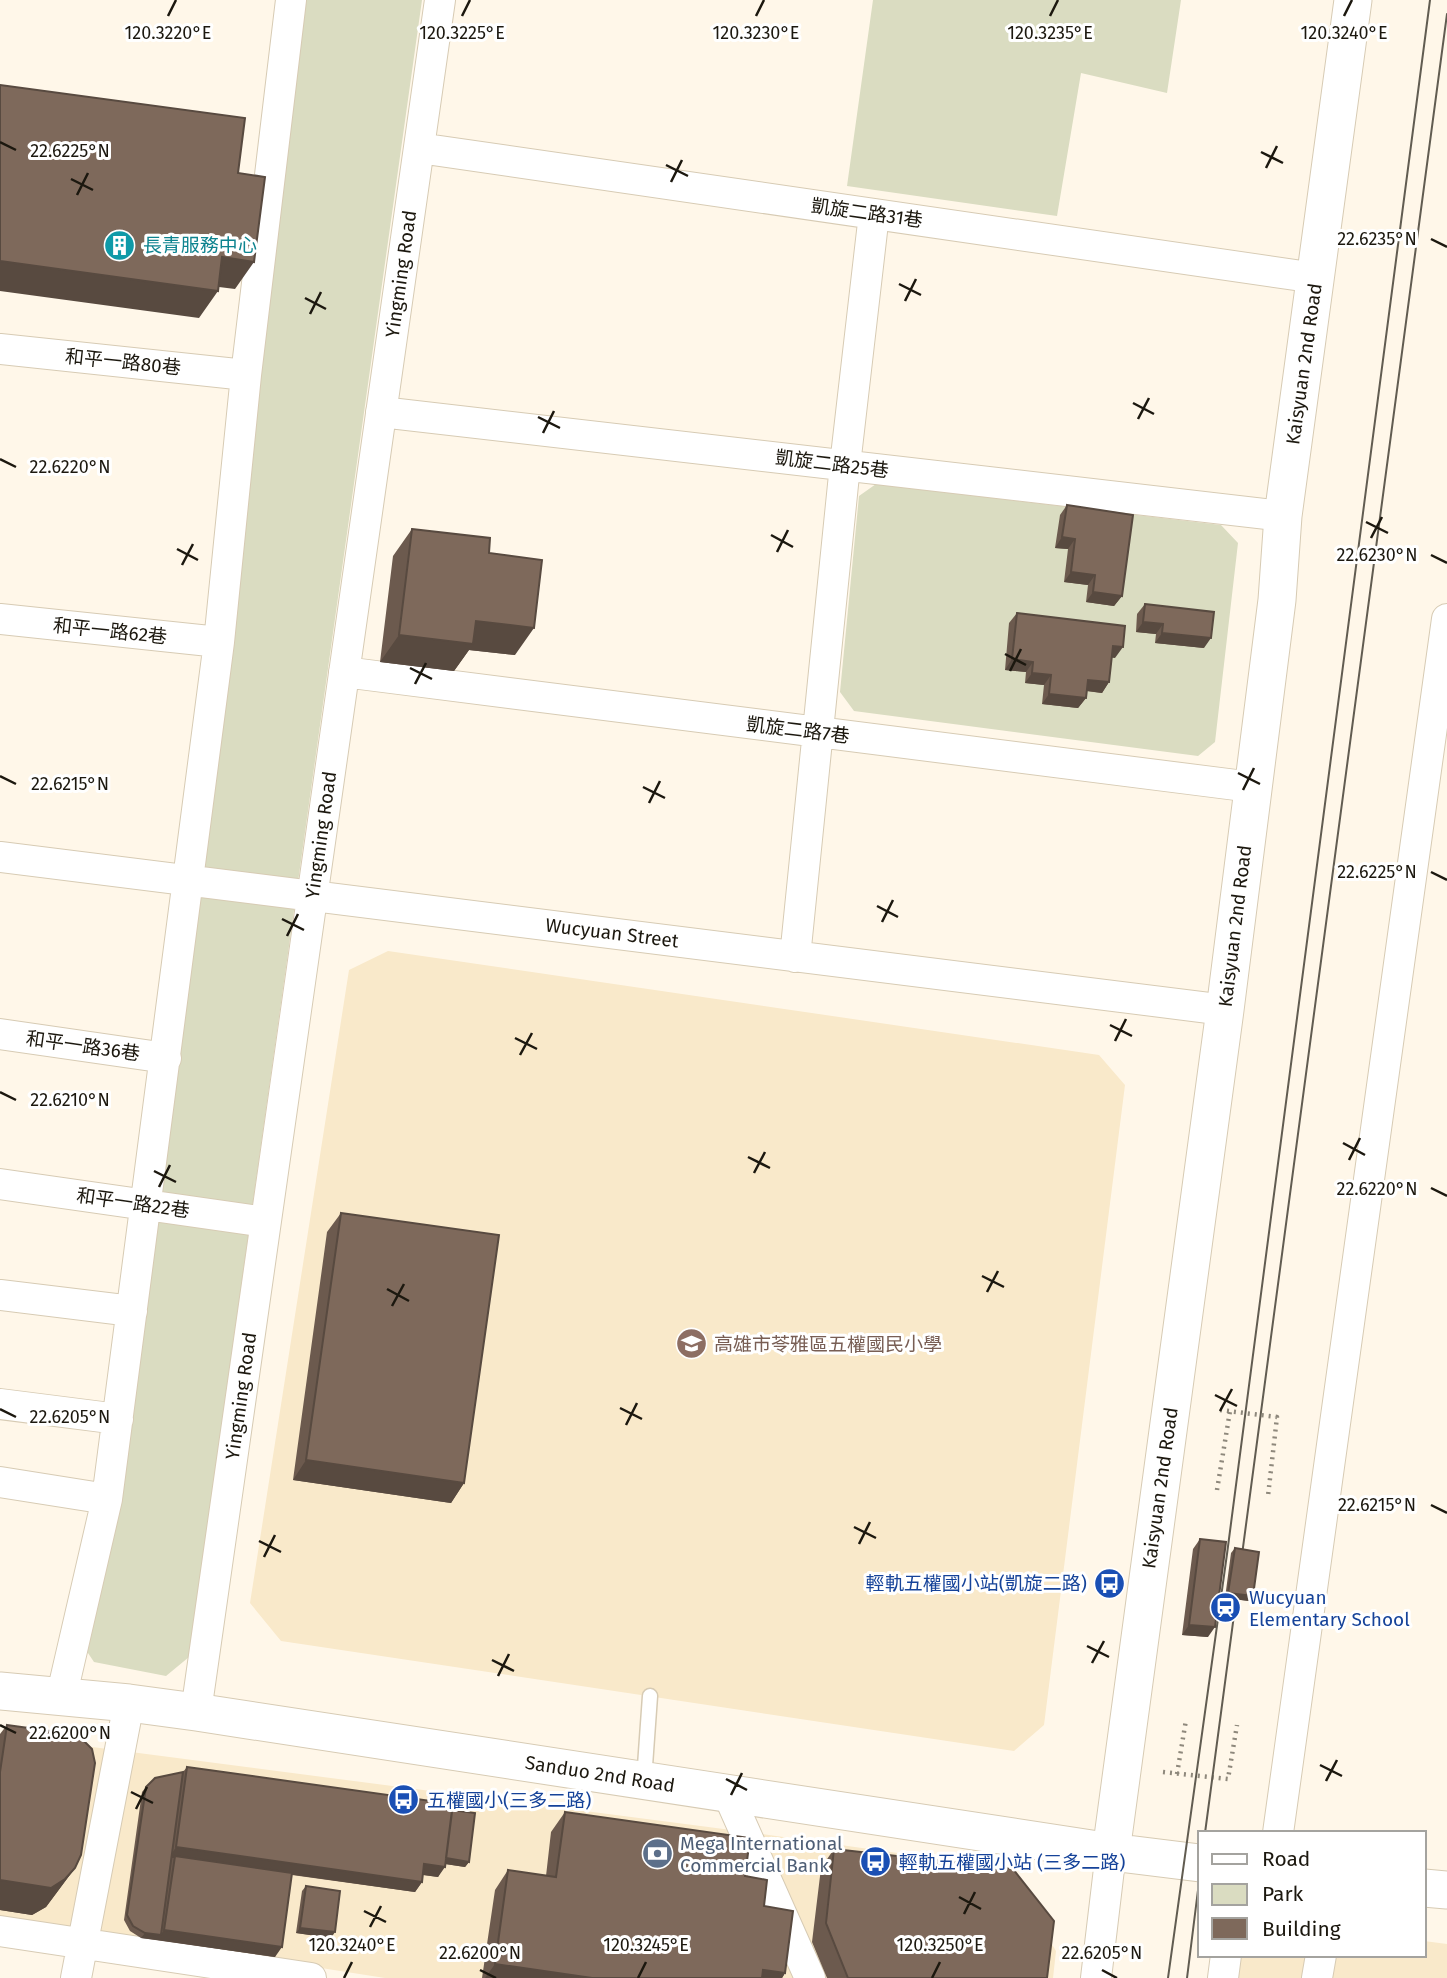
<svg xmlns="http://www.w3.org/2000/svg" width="1447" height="1978" viewBox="0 0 1447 1978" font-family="'Fira Sans','Noto Sans TC',sans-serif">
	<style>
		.built { fill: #f9e9ca }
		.green { fill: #dadcc1 }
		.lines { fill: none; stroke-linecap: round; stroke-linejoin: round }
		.service-casing { stroke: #d7cbb4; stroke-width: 17 }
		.minor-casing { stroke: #d7cbb4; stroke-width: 32 }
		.tertiary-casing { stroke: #d7cbb4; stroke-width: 39 }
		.path { stroke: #8e887c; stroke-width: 4.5; stroke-dasharray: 2 5; stroke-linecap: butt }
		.service { stroke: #fff; stroke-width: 14 }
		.minor { stroke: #fff; stroke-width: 30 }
		.tertiary { stroke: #fff; stroke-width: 37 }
		.tram { stroke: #615c51; stroke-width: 2 }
		.wall { fill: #6c5a4e }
		.shaded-wall { fill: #584a40 }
		.building { fill: #7e695b; stroke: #584a40; stroke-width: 2 }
		.ticks { fill: none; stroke: #1c180f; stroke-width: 2.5 }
		.labels { text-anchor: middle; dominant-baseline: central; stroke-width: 6; stroke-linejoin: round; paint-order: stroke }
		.street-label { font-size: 19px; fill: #1c180f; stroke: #fff }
		.culture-label { font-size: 19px; fill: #0d838f; stroke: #fff; text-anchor: start }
		.education-label { font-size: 19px; fill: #785e54; stroke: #fff; text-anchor: start }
		.transit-label { font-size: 19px; fill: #164399; stroke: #fff; text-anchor: start }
		.service-label { font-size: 19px; fill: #4e5e75; stroke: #fff; text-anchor: start }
		.ticks-label { font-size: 18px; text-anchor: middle; fill: #1c180f; stroke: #fff; stroke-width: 6; stroke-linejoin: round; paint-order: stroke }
	</style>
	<rect width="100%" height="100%" fill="#fff7e9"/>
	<path class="built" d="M388 951 1099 1055 1125 1085 1044 1725 1014 1751 281 1641 250 1603 349 970Z
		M0 1735 769 1835 1005 1868 1056 1951 1053 1978H385L0 1918Z
		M1424 1941 1447 1944V1978H1236L1237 1955H1424Z"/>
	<path class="green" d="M306 0H422L189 1657 166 1676 94 1662 82 1644Z
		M873 0H1181L1167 93 1081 73 1057 216 847 186Z
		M876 484 1221 525 1238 543 1215 742 1198 756 854 711 840 692 859 496Z"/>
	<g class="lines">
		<defs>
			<path id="service" d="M644 1780 650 1696"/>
			<path id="minor" d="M419 148 1316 278
				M0 349 246 375
				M381 412 1283 516
				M0 619 219 642
				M344 672 1252 787
				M0 857 1225 1010
				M795 957 845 465 874 214
				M0 1034 166 1058
				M0 1184 265 1222
				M0 1295 132 1311
				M0 1404 118 1419
				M0 1482 107 1499
				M61 1698 107 1499 219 642 246 375 291 0
				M196 1712 440 0
				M728 1794 810 1978
				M1278 1833 1447 619
				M0 1931 311 1978
				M76 1978 129 1703
				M1096 1978 1111 1852
				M1223 1978 1226 1955
				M1317 1978 1321 1955"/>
			<path id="tertiary" d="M0 1691 129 1703 196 1712 1111 1852 1200 1863
				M1111 1852 1225 1010 1277 600 1283 516 1353 0
				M1424 1888 1447 1890"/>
		</defs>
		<use href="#service" class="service-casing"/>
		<use href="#minor" class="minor-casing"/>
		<use href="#tertiary" class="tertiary-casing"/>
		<path class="path" d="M1220 1410 1277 1417 1268 1496
			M1217 1490 1230 1411
			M1163 1772 1228 1779 1237 1725
			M1177 1774 1186 1720"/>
		<use href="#service" class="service"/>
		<use href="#minor" class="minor"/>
		<use href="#tertiary" class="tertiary"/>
		<path class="tram" d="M1205 1833 1447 14
			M1168 1978 1227 1554 1430 0
			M1187 1978 1200 1874"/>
	</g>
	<path class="wall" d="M1067 505 1122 596 1114 606 1086 602 1088 585 1064 582 1068 549 1055 548 1060 515Z
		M412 529 489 553 515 655 469 650 454 671 380 662 393 556Z
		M1145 604 1204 648 1155 643 1156 634 1136 632 1137 614Z
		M1017 613 1115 658 1112 657 1109 682 1102 693 1086 691V698L1078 708 1042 704 1044 685 1025 683 1026 672 1005 670 1009 623Z
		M341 1213 464 1483 451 1503 293 1480 327 1232Z
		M1200 1539 1208 1637 1182 1635 1193 1549Z
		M1235 1548 1249 1601 1225 1598 1231 1553Z
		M7 1725 75 1868 46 1907 32 1915 0 1910V1734Z
		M187 1767 452 1810 469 1862 465 1867 445 1864 438 1877 423 1875 422 1882 415 1892 292 1875 275 1957 141 1938 130 1931 124 1920 142 1792 146 1787 183 1772Z
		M565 1812 745 1876 764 1906 785 1973 782 1978H482L495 1890 508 1870 546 1876 551 1832Z
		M834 1849 1047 1978H827L812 1942 821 1868Z
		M306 1886 331 1938 296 1933 302 1891Z"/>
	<path class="shaded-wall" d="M222 257 254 262 235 289 203 285Z
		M0 261 218 291 199 318 0 291Z
		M1062 537 1075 539 1068 549 1055 548Z
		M1071 572 1095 575 1088 585 1064 582Z
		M1093 592 1122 596 1114 606 1086 602Z
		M476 621 534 628 515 655 469 650 454 671 380 662 399 635Z
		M1143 622 1163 624 1156 634 1136 632Z
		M1162 633 1211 638 1204 648 1155 643Z
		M1113 646 1123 647 1115 658 1106 657Z
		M1012 659 1033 662 1026 672 1005 670Z
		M1032 673 1051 675 1044 685 1025 683Z
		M1088 680 1109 682 1102 693 1081 690Z
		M1049 694 1086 698 1078 708 1042 704Z
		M306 1460 464 1483 451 1503 293 1480Z
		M1228 1593 1253 1596 1249 1601 1225 1598Z
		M1189 1625 1215 1627 1208 1637 1182 1635Z
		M176 1847 422 1882 415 1892 175 1858V1856L174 1858H169Z
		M443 1858 469 1862 465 1867 439 1863Z
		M424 1864 445 1867 438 1877 417 1874Z
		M75 1868 46 1907 32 1915 0 1910V1880Z
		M300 1928 335 1932 331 1938 296 1933Z
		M164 1930 282 1947 275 1957 157 1940Z
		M145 1933 161 1935 157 1940 141 1938Z
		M495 1964 592 1978H485Z
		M763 1970 785 1973 782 1978H758Z"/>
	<path class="building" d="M0 85 245 118 238 173 265 177 254 262 222 257 218 291 0 261Z
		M1067 505 1133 515 1122 596 1093 592 1095 575 1071 572 1075 539 1062 537Z
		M412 529 490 538 489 553 542 560 534 628 476 621 473 644 399 635Z
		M1145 604 1214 612 1211 638 1162 633 1163 624 1143 622Z
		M1017 613 1125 626 1123 647 1113 646 1109 682 1088 680 1086 698 1049 694 1051 675 1032 673 1033 662 1012 659Z
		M341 1213 499 1235 464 1483 306 1460Z
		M1200 1539 1226 1542 1215 1627 1189 1625Z
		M1235 1548 1259 1552 1253 1596 1228 1593Z
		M7 1725 72 1734 83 1740 92 1749 95 1763 81 1855 75 1868 65 1879 51 1888 0 1880V1772Z
		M187 1767 453 1804 445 1867 424 1864 422 1882 176 1847Z
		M183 1772 161 1935 145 1933 133 1926 127 1915 146 1787 155 1778Z
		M452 1810 475 1813 469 1862 446 1858Z
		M565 1812 750 1838 745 1876 767 1880 764 1906 793 1911 785 1973 763 1970 762 1978H592L495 1964 508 1870 556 1877Z
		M834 1849 1013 1869 1054 1921 1047 1978H848L826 1923Z
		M175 1856 292 1873 282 1947 164 1930Z
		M306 1886 340 1891 335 1932 300 1928Z"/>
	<path class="ticks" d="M168 16 176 0M462 16 470 0M756 16 764 0M1050 16 1058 0M1344 16 1352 0M0 142 16 150M1261 152 1283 163M666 165 688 176M1266 168 1277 146M71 179 93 190M671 182 682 160M77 195 88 173M1431 239 1447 247M899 284 921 295M305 298 326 309M905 301 916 279M310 314 321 292M1133 403 1154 414M538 417 560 428M1138 419 1149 398M543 433 554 411M0 459 16 467M1366 522 1388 533M771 535 793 547M1371 538 1382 517M177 549 198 560M777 552 788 530M1431 555 1447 563M182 565 193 544M1005 654 1026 665M410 668 432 679M1010 671 1021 649M415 684 426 663M1238 773 1260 784M0 776 16 784M643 787 665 798M1243 790 1254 768M649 803 660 781M1431 872 1447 880M877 906 898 917M282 919 304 930M882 922 893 900M287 936 298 914M1110 1025 1132 1036M515 1038 537 1049M1115 1041 1126 1019M520 1055 532 1033M0 1092 16 1100M1343 1143 1365 1155M748 1157 770 1168M1349 1160 1360 1138M154 1171 176 1182M754 1173 765 1152M159 1187 170 1165M1431 1188 1447 1196M982 1276 1004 1287M387 1289 409 1301M987 1292 998 1271M392 1306 404 1284M1215 1395 1237 1406M620 1408 642 1419M0 1409 16 1417M1220 1411 1232 1389M626 1425 637 1403M1431 1505 1447 1513M854 1527 876 1538M259 1541 281 1552M859 1544 870 1522M264 1557 275 1535M1087 1646 1109 1657M492 1660 514 1671M1092 1663 1104 1641M498 1676 509 1654M0 1725 16 1733M1320 1765 1342 1776M726 1779 747 1790M1326 1781 1337 1760M131 1792 153 1803M731 1795 742 1773M136 1809 147 1787M959 1897 981 1909M364 1911 386 1922M964 1914 975 1892M370 1927 381 1906M480 1970 496 1978M1102 1970 1117 1978M344 1978 352 1962M638 1978 646 1962M932 1978 940 1962"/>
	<defs>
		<symbol id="building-disc" viewBox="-11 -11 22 22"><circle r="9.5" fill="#0f9aa8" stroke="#fff"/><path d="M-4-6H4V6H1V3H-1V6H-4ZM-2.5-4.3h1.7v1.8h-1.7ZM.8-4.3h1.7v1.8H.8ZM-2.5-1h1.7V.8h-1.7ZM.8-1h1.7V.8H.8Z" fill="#fff"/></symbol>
		<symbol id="school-disc" viewBox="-11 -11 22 22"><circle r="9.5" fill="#8d6e63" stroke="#fff"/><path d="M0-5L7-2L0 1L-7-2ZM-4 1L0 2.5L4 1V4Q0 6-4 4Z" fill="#fff"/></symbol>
		<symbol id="bus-disc" viewBox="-11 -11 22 22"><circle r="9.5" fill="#1a4fb4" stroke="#fff"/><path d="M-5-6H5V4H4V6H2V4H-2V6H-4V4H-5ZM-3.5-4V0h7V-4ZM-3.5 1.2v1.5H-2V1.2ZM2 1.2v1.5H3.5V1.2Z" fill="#fff"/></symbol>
		<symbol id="station-disc" viewBox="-11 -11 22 22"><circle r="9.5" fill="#1a4fb4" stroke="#fff"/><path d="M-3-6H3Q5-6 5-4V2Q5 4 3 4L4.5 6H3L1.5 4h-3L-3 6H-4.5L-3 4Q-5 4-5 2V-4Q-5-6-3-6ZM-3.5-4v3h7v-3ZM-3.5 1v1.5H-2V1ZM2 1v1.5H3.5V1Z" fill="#fff"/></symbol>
		<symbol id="bank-disc" viewBox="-11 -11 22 22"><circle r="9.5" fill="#5c6f8a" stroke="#fff"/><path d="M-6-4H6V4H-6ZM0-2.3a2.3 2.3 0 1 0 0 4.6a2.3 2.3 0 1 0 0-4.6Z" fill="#fff"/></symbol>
	</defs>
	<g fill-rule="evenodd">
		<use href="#building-disc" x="102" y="228" width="35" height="35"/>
		<use href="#school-disc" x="674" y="1326" width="35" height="35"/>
		<use href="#bus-disc" x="1092" y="1566" width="35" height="35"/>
		<use href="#station-disc" x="1208" y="1590" width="35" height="35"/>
		<use href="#bus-disc" x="386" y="1782" width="35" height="35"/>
		<use href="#bank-disc" x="640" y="1836" width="35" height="35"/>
		<use href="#bus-disc" x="858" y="1844" width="35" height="35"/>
	</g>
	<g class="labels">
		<g class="street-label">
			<text transform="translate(867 213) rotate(8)">凱旋二路31巷</text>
			<text transform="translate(401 274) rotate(-82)">Yingming Road</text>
			<text transform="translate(123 362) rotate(6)">和平一路80巷</text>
			<text transform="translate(1304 364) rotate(-82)">Kaisyuan 2nd Road</text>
			<text transform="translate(832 464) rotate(7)">凱旋二路25巷</text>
			<text transform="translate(110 631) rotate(6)">和平一路62巷</text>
			<text transform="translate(798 730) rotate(7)">凱旋二路7巷</text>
			<text transform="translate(321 835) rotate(-82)">Yingming Road</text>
			<text transform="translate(1235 926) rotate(-83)">Kaisyuan 2nd Road</text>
			<text transform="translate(612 933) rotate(7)">Wucyuan Street</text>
			<text transform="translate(83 1046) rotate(8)">和平一路36巷</text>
			<text transform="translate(133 1203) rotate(8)">和平一路22巷</text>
			<text transform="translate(241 1396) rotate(-82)">Yingming Road</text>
			<text transform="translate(1160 1488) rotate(-82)">Kaisyuan 2nd Road</text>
			<text transform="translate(600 1774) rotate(9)">Sanduo 2nd Road</text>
		</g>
		<g class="culture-label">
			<text x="143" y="245">長青服務中心</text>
		</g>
		<g class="education-label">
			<text x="714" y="1344">高雄市苓雅區五權國民小學</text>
		</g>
		<g class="transit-label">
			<text x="1087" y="1583" text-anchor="end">輕軌五權國小站(凱旋二路)</text>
			<text x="1249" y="1597">Wucyuan<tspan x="1249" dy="22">Elementary School</tspan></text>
			<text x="427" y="1800">五權國小(三多二路)</text>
			<text x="899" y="1862">輕軌五權國小站 (三多二路)</text>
		</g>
		<g class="service-label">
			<text x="680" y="1843">Mega International<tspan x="680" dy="22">Commercial Bank</tspan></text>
		</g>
	</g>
	<g class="ticks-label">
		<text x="168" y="39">120.3220°E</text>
		<text x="462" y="39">120.3225°E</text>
		<text x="756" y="39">120.3230°E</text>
		<text x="1050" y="39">120.3235°E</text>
		<text x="1344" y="39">120.3240°E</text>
		<text x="70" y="157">22.6225°N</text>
		<text x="1377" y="245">22.6235°N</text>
		<text x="70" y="473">22.6220°N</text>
		<text x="1377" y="561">22.6230°N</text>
		<text x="70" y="790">22.6215°N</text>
		<text x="1377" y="878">22.6225°N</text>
		<text x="70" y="1106">22.6210°N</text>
		<text x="1377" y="1195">22.6220°N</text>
		<text x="70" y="1423">22.6205°N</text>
		<text x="1377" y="1511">22.6215°N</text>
		<text x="70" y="1739">22.6200°N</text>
		<text x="352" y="1951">120.3240°E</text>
		<text x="646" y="1951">120.3245°E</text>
		<text x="940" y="1951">120.3250°E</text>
		<text x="480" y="1959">22.6200°N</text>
		<text x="1102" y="1959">22.6205°N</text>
	</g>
	<rect x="1198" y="1831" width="228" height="126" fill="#ffffff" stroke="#a4a39f" stroke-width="2"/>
	<rect x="1212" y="1854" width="35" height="10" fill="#ffffff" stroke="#a4a39f" stroke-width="2"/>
	<text x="1262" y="1866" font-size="21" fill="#1c180f">Road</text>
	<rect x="1212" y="1884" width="35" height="21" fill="#dadcc1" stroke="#a4a39f" stroke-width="2"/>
	<text x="1262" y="1901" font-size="21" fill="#1c180f">Park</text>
	<rect x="1212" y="1918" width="35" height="21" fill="#7e695b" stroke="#a4a39f" stroke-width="2"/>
	<text x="1262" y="1936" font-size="21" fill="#1c180f">Building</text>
</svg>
